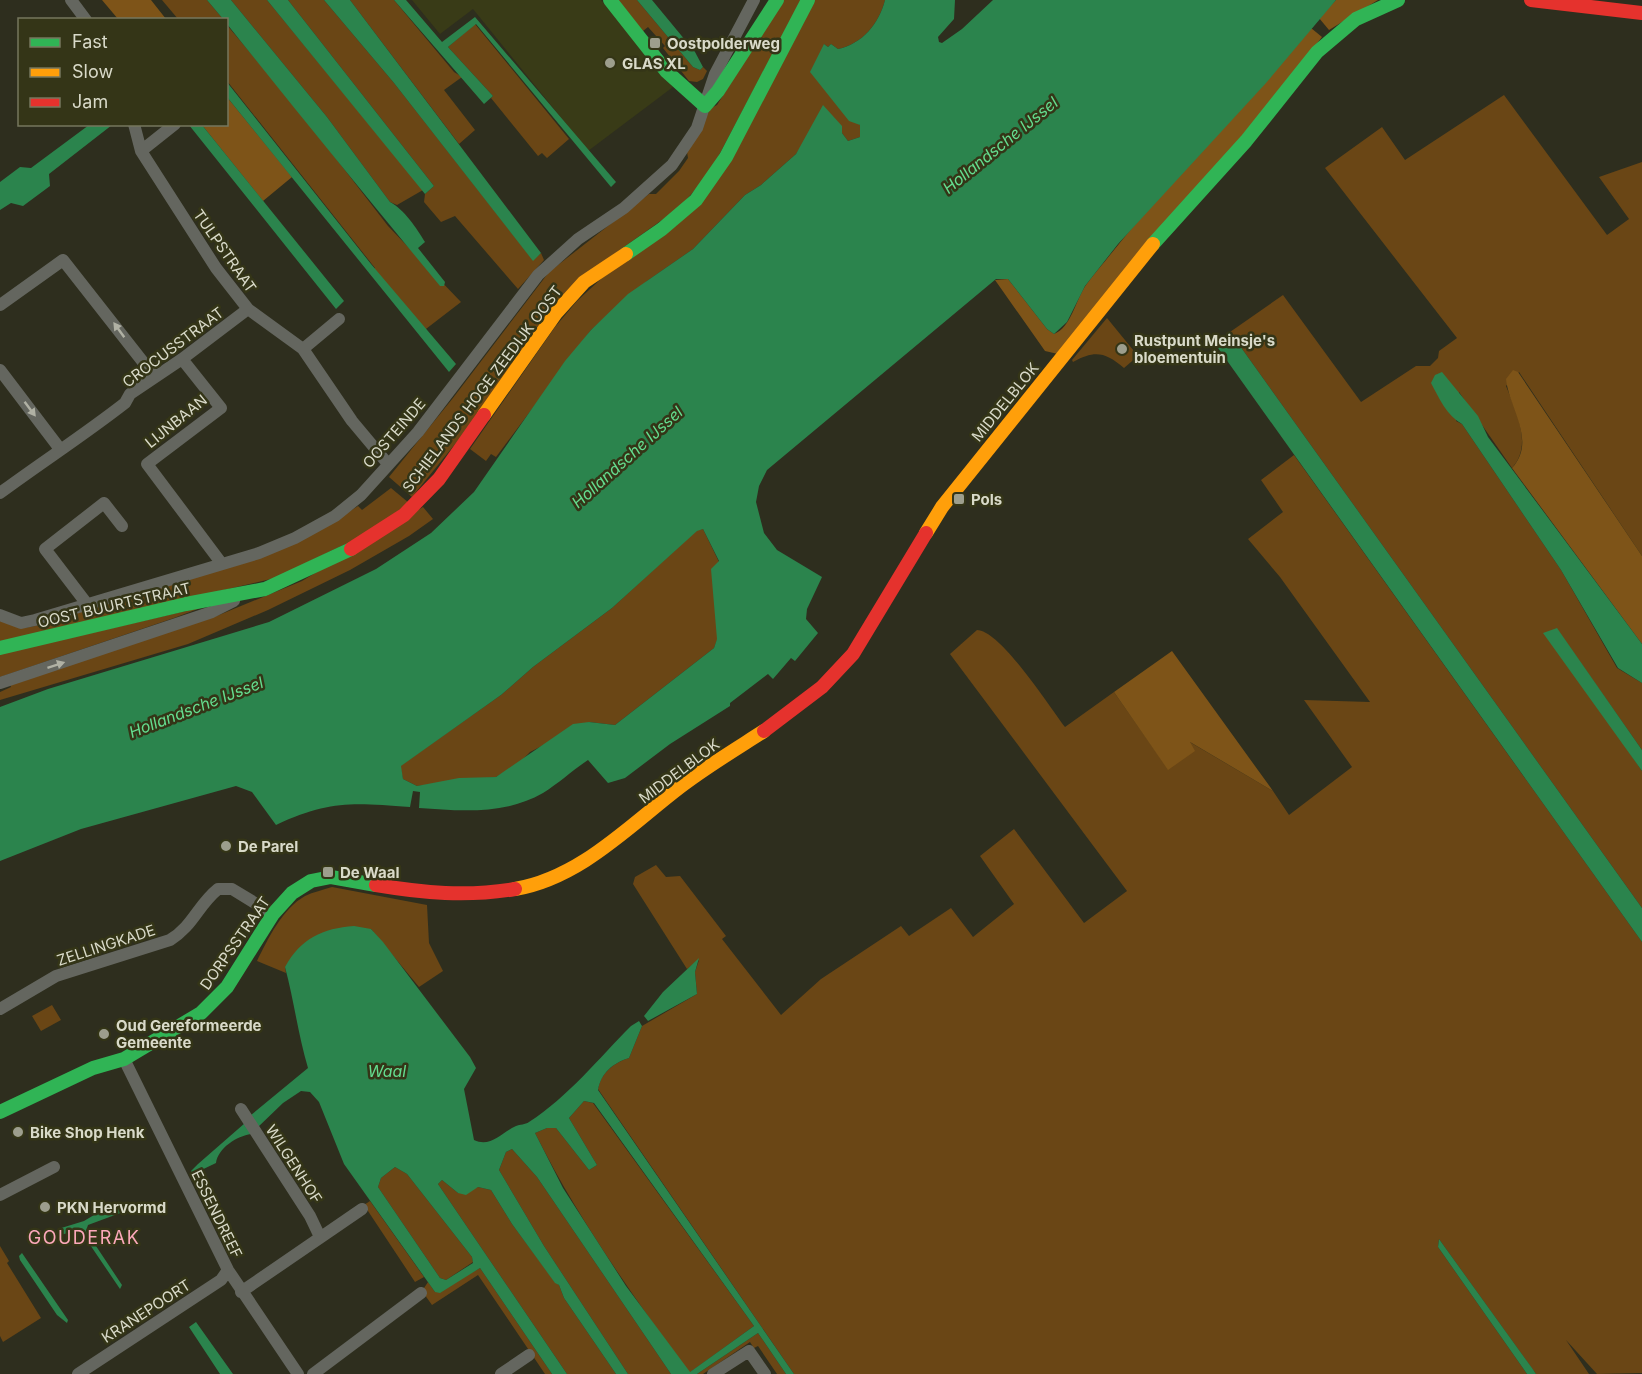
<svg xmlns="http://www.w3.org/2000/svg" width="1642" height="1374" viewBox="0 0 1642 1374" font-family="Inter,sans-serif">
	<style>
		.built { fill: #393b17 }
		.green { fill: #6a4615 }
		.forest { fill: #7e5418 }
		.water { fill: #2b844d; fill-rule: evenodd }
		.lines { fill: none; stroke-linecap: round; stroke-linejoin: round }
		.street { stroke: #64665f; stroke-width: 12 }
		.fast { stroke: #30b455; stroke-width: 14 }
		.slow { stroke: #ff9f0a; stroke-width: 14 }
		.jam { stroke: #e5322d; stroke-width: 14 }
		.oneway { fill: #b0b1a4 }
		.poi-dot { fill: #9d9e8d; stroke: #343517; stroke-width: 2 }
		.labels { text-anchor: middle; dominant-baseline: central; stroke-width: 5; stroke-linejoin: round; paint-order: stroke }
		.poi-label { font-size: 15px; font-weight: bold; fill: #d9dac9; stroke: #343517; text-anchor: start }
		.street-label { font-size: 15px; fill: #d9dac9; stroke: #343517 }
		.water-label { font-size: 16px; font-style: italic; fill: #64dd8f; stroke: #343517 }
		.quarter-label { font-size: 18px; letter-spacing: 1.5px; fill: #fba8ba; stroke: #343517 }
	</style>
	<rect width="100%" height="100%" fill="#2e2e1e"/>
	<path class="built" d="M412 0H601L673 87 588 151 473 9 440 34Z"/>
	<path class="green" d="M162 0H207L223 19H178Z
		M231 0H267L423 190 397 205 390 202 327 117Z
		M288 0H324L394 83 533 260 541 253 544 260 518 289 455 216 441 222 424 202 425 194 434 186Z
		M350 0H394L454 72 462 77 444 90 475 130 459 144Z
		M618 0H637L693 67 700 70 703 67 707 71 703 79 697 82 689 81 663 48 665 46 648 27 643 31Z
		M783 0H801L709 174 679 208 604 261 412 497 389 477 453 398 549 272 649 194H656L679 171 688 158 687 152 711 108 717 105Z
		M814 0H885C879 24 862 44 838 49L831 44 828 47 824 44 856 122 860 125V137L848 141 842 133 811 132 796 154 761 185 745 195 693 249 647 281 591 330 496 457 491 454 486 461 470 449 555 327 577 301 602 278 677 225Z
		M226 24 297 108 388 226 461 302 422 332 370 272 375 268 227 81Z
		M475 24 569 139 547 158 542 153 538 156 491 98 493 96 448 47Z
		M1504 95 1607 235 1629 219 1599 177 1642 162V556L1519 372 1506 386C1516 411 1533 445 1512 468L1459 392 1456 421 1462 424 1561 570 1617 668 1642 683V750L1557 629 1606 718 1642 771V908L1230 332 1283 295 1361 402 1416 366H1430L1438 358 1439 351 1457 338 1325 168 1382 127 1405 160Z
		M1107 318 1138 356 1124 368C1105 352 1095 350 1073 362L1072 360Z
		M1294 455 1642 942V1373L1597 1374 1566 1340 1589 1374H1536L1439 1239 1438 1247 1527 1374H794L598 1089C601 1073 613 1063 629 1058L642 1026 697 994 695 972 699 960 687 969 633 884 635 877 656 865 666 877 680 876 726 936 722 939 781 1015 821 979 901 926 909 936 951 908 973 937 1014 904 980 856 1014 829 1084 923 1127 891 950 654 977 630C1000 630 1050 707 1065 727L1114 692 1168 769 1188 741 1273 791 1289 815 1352 767 1304 700 1370 702 1280 577 1248 539 1283 512 1261 480Z
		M391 488 409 503 366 534 275 578 0 642V621L24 628 35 626 147 591 322 529 358 506 362 510Z
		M423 507 433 519 409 536 350 570 268 610 188 644 0 700V692L11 687 10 684 219 615 302 581Z
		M703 529 719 562 717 640 714 648 615 725 589 722 530 752 516 766 496 777 417 786 403 779 400 766 501 695 533 667 612 608 697 530Z
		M203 607 174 618 0 677V654Z
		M332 887 427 905 429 943 443 971 419 987 371 929 285 967 286 973 257 961C268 939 282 909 305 896 313 892 323 890 332 887Z
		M52 1005 61 1020 41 1031 32 1016Z
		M584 1101 593 1103 754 1326 689 1373C633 1296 578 1219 535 1133L547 1128H556L589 1170 597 1165 569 1118Z
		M512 1149 537 1177 671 1374H628L544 1246 499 1170 506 1152Z
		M395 1167 407 1174 472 1257 473 1262 446 1280 440 1278 378 1187 381 1178Z
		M442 1180 458 1193 478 1187 491 1190 512 1224 555 1282 559 1285 564 1298 616 1374H567L438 1184Z
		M370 1201 424 1277 415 1282 364 1205Z
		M0 1246 9 1261 7 1263 41 1318 3 1342 0 1336Z
		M480 1268 552 1374H545L478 1275 432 1305 422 1291 428 1282 435 1292Z
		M758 1333 786 1374H777L758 1346 754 1348 750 1342 703 1374H697Z"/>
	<path class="forest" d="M102 0H151L166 19H118Z
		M1336 0H1378L1329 30 1319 18Z
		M1311 28 1322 37 1284 86 1058 354 1045 351 995 280 1008 279 1047 329 1054 334C1071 328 1076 299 1086 285 1092 277 1099 268 1106 260 1170 179 1246 108 1311 28Z
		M227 97 292 177 263 201 202 125 226 124Z
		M1513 370 1518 372 1642 556V644L1512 468C1537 441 1509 408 1506 379Z
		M1172 651 1273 791 1190 742 1195 751 1168 770 1114 692Z"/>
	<path class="water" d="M207 0H231L327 117 390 202C404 209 417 229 425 242L418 248 445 282 444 286H440C368 199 297 112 227 24L226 20 223 19Z
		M267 0H288L434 186 425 194Z
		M324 0H350L541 253 533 261 394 83Z
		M394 0H406L442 42 475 17 616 182 611 187 476 24 448 47 493 96 484 104Z
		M637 0H652L695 52 703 67 700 70 693 67Z
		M885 0H955L954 19 938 37 939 42 942 43 962 29 993 0H1336L1266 83 1118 244 1085 286 1067 322 1054 334 1047 329 1008 279H996L767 470 759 486 756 502 764 533 777 550 822 577 807 609 806 619 818 633 795 661 791 658 773 679 768 674 730 703V706L670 744 625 778 608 783 588 760C573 770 559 783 543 793 505 815 461 811 419 808L420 792 413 791 410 807C352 803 330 800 276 825L252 792 236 786 81 829 0 861V707L48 689 269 622 376 569 431 533 474 492 565 361 591 330 628 294 693 249 745 195 761 185 796 154 823 105 842 126V133L848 141 860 137V125L849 121 810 72 824 44 828 47 831 44 838 49C862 44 879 24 885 0ZM703 529 719 561 711 569 717 639 714 648 615 725 589 722 573 724 496 777 459 778 417 786 403 779 401 766 501 695 533 667 612 608 697 531Z
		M226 81 371 264 456 364 449 372 227 97Z
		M89 125H112L49 174 50 186 23 206 11 203 0 210V182L20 167 31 168Z
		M189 125H202L344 301 336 309Z
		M1230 332 1642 908V942L1218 348Z
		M1442 372 1478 416 1488 437 1642 644V683L1618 668 1561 570 1462 424C1447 416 1439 398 1431 383L1435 375Z
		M1557 628 1642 750V771L1543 633Z
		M354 926 371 929 383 942 470 1057 476 1068 464 1089 474 1140C491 1148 502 1132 516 1126 520 1124 525 1125 529 1122 568 1097 599 1058 631 1026L639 1021 642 1026 629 1058C613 1063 601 1073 598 1090L794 1374H786L758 1333 697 1374H671L537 1177 512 1149 506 1152 499 1170 544 1246 628 1374H616L564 1298 559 1285 555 1283 512 1224 491 1190 478 1187 466 1195 458 1193 442 1180 438 1184 567 1374H552L480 1268 440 1293 435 1292 344 1164 319 1102 310 1092 301 1091 283 1103 257 1128 251 1115 308 1068C298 1034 294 1001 285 967 300 939 323 928 354 926ZM584 1101 594 1103 754 1326 690 1372 626 1286 563 1188 535 1133 547 1128H556L589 1170 597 1165 569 1118ZM395 1167 407 1174 472 1257 473 1263 446 1280 440 1278 378 1187 381 1178Z
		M699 958 695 972 697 994 648 1021 644 1016 663 992Z
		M245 1123 251 1134C237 1136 218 1148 216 1163L193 1174 191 1171 198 1164Z
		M120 1204 123 1212 88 1225 86 1231 122 1285 120 1289 80 1230 60 1235 58 1229 84 1221 109 1206Z
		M1439 1239 1532 1368 1536 1374H1527L1438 1247Z
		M22 1253 68 1320 67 1323 57 1315 20 1260 19 1256Z
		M196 1322 233 1374H220L189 1327Z"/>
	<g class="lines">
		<path class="street" d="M71 0 86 20
			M134 124 141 151 216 268 248 309 303 349 352 421 388 464
			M141 151 175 124
			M0 305 63 260 154 376
			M303 349 339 319
			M182 359 221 408 147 464 222 564
			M0 370 60 449
			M0 493C42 462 84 435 125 403L130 394 182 359 248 309
			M87 604 45 549 104 503 122 526
			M0 615 21 623 35 620 259 553 295 538 335 516 361 495 418 432 538 275 578 239 624 208 672 165 697 128 715 74 754 0
			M0 683 212 612 234 601 235 594
			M0 1009 56 976 170 940C193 926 198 905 218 889H232L273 914
			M124 1059 228 1270 298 1374
			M241 1109 310 1216 320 1237
			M0 1195 54 1167
			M241 1292 362 1209
			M78 1374 221 1280 228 1270
			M313 1374 421 1293
			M501 1374 529 1355
			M713 1374 749 1351 765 1374"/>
		<path class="fast" d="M610 0 666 71 705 106 718 91 777 0
			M1153 244 1246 141 1317 52 1356 19 1398 0
			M626 254 662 229 696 200 726 157 808 0
			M0 648 186 604 265 589 351 549
			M0 1112 93 1068 124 1059 201 1013 227 987 273 914 292 893 311 881 331 877 376 885"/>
		<path class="slow" d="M484 415 556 313 584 282 626 254
			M926 533 942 507 1153 244
			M515 889C580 878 629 826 680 787 706 767 736 749 764 731"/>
		<path class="jam" d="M1531 0 1642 13
			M351 549 404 515 439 479 484 415
			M764 731 822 687 853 654 926 533
			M376 885C424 893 466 897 515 889"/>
	</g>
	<defs><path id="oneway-solid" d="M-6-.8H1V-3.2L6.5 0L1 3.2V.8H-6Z" transform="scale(1.5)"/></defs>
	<g class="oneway">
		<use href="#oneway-solid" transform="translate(119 330) rotate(-126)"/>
		<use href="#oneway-solid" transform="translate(30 409) rotate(53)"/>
		<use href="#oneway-solid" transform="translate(56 665) rotate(-18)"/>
	</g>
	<g class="poi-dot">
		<rect x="649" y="37" width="12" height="12" rx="3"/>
		<circle cx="610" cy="63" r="6"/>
		<circle cx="1122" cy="349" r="6"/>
		<rect x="953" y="493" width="12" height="12" rx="3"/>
		<circle cx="226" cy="846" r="6"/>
		<rect x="322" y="866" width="12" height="12" rx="3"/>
		<circle cx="104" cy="1034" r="6"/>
		<circle cx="18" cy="1132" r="6"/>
		<circle cx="45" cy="1207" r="6"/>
	</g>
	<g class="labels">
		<g class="poi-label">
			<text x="667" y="43">Oostpolderweg</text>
			<text x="622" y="63">GLAS XL</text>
			<text x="1134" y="340">Rustpunt Meinsje's<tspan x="1134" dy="17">bloementuin</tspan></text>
			<text x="971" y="499">Pols</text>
			<text x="238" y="846">De Parel</text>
			<text x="340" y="872">De Waal</text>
			<text x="116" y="1025">Oud Gereformeerde<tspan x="116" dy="17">Gemeente</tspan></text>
			<text x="30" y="1132">Bike Shop Henk</text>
			<text x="57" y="1207">PKN Hervormd</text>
		</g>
		<g class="street-label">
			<text transform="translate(225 251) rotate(55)">TULPSTRAAT</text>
			<text transform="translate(173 347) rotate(-37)">CROCUSSTRAAT</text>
			<text transform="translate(482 389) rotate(-53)">SCHIELANDS HOGE ZEEDIJK OOST</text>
			<text transform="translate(1005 402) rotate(-51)">MIDDELBLOK</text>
			<text transform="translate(176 421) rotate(-39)">LIJNBAAN</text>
			<text transform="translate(394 433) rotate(-49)">OOSTEINDE</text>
			<text transform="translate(114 605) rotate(-13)">OOST BUURTSTRAAT</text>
			<text transform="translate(679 771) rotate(-37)">MIDDELBLOK</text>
			<text transform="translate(235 943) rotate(-55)">DORPSSTRAAT</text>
			<text transform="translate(106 945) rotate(-18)">ZELLINGKADE</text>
			<text transform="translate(294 1164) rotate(57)">WILGENHOF</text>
			<text transform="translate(217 1214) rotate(64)">ESSENDREEF</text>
			<text transform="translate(146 1311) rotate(-33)">KRANEPOORT</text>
		</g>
		<g class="water-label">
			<text transform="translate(1000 145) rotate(-39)">Hollandsche IJssel</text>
			<text transform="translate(627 457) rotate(-42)">Hollandsche IJssel</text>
			<text transform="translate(196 707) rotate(-21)">Hollandsche IJssel</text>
			<text x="387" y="1071">Waal</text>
		</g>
		<g class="quarter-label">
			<text x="84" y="1237">GOUDERAK</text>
		</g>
	</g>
	<rect x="18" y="18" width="210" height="108" fill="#343517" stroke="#76775e" stroke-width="1.5"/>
	<rect x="30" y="38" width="30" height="9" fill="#30b455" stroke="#76775e" stroke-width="1.5"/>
	<text x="72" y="48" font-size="18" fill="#d9dac9">Fast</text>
	<rect x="30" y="68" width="30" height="9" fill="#ff9f0a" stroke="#76775e" stroke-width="1.5"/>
	<text x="72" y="78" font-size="18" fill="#d9dac9">Slow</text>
	<rect x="30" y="98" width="30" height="9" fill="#e5322d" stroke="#76775e" stroke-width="1.5"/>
	<text x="72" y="108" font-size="18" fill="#d9dac9">Jam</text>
</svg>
